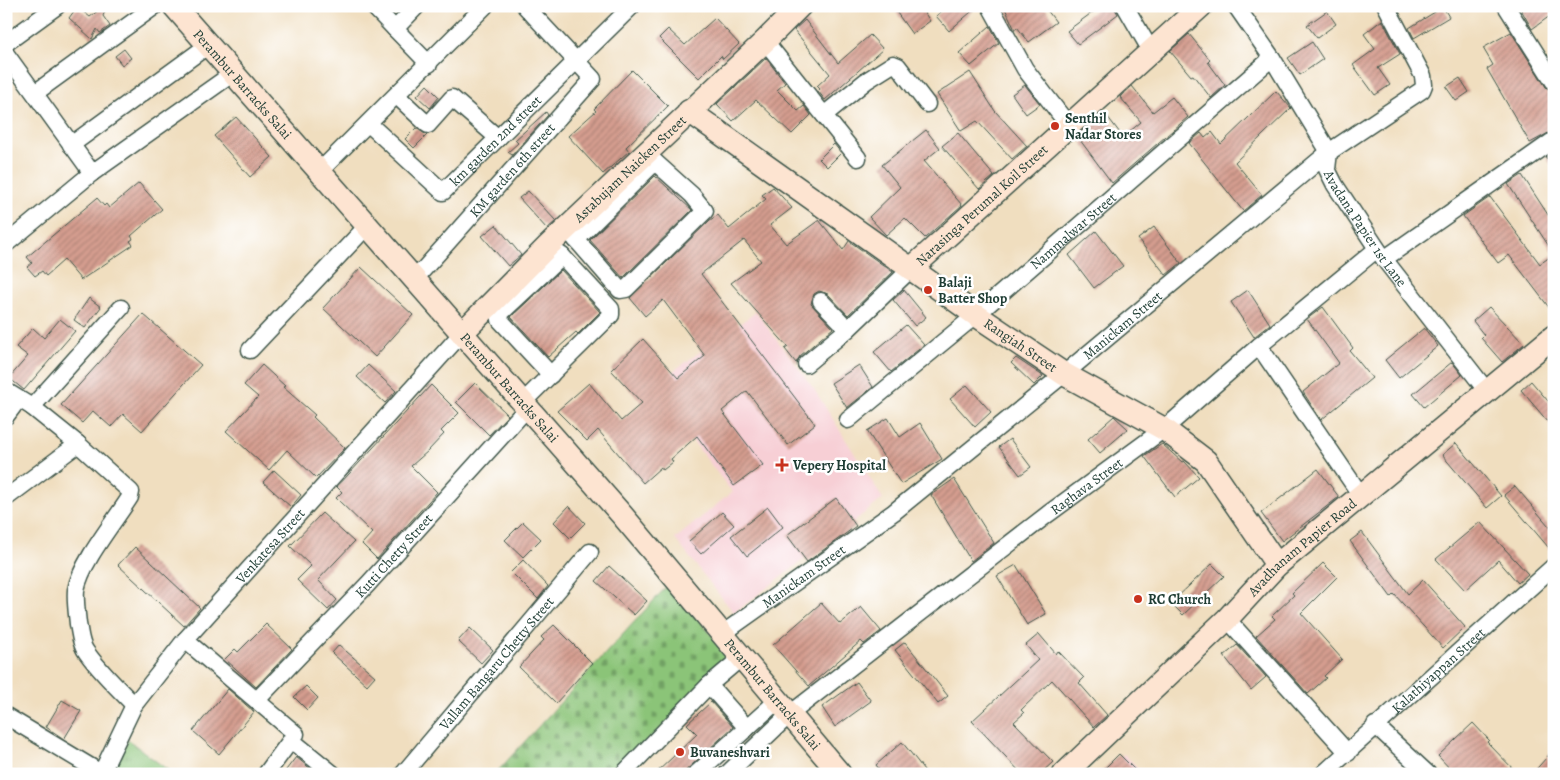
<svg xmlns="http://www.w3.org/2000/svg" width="1560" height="780" viewBox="0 0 1560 780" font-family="Alegreya,serif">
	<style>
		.built { fill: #f7cfd5 }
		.cemetery { fill: url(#cemetery-stones); stroke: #558056 }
		.park { fill: url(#park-tufts); stroke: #558056 }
		.building { fill: url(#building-hatch) }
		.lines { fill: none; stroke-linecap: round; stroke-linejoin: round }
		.street-casing { stroke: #3e5549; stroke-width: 19 }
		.secondary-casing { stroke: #3e5549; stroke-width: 25 }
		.street { stroke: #fff; stroke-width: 16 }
		.secondary { stroke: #fde4d1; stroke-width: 22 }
		.poi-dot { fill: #c8321e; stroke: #fff; stroke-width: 2 }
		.labels { text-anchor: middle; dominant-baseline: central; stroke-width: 5; stroke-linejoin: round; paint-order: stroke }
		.street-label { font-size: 14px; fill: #1f3d34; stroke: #fff }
		.poi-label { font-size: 14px; font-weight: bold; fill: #1f3d34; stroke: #fff; text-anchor: start }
	</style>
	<defs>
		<pattern id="cemetery-stones" width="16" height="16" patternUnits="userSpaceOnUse" patternTransform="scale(1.25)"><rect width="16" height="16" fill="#8bc478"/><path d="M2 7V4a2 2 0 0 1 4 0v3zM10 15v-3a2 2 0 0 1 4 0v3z" fill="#71a063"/></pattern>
		<pattern id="park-tufts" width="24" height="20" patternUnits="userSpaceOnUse" patternTransform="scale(1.25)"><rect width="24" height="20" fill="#8bc478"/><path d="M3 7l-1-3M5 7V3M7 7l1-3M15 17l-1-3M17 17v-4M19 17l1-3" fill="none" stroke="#71a063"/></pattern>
		<pattern id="building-hatch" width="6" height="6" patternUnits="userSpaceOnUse" patternTransform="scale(1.25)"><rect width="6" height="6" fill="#d59d8f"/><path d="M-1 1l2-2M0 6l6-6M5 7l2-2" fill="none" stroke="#ac8176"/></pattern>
	</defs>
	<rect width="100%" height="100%" fill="#fff"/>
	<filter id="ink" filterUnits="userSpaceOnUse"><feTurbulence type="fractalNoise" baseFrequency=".02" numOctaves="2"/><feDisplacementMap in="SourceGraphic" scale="10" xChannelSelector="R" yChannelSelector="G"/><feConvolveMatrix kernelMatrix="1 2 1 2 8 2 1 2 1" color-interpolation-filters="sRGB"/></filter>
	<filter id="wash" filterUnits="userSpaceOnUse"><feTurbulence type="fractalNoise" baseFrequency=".0096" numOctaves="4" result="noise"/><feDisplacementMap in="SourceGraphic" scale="20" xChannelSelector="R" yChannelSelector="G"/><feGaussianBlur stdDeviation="1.12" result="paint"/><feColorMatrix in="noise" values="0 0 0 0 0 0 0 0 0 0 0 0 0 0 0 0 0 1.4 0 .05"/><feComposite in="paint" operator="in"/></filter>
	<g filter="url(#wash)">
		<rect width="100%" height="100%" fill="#f0debf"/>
		<path class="built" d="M756 312 814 389 883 499 734 613 675 539 732 492 651 387Z
			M1124 754 1144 774H1105Z"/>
		<path class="cemetery" d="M669 584 736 664 623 774H495Z"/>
		<path class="park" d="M128 740 173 774H109Z"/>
		<g id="blocks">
			<path class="building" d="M104 6H107L103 16 110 26 100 33 97 29 92 39 69 18 77 7 90 17Z
				M892 6H920L930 21 912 34Z
				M948 6H978L949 31 936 16Z
				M1004 6H1044L1056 22 1029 42 1017 27 1015 30Z
				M1101 6H1113L1118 14 1078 44 1067 31Z
				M1519 6H1554V13L1532 29Z
				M1443 7 1449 17 1414 38 1409 28Z
				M1327 11 1336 24 1317 38 1307 25Z
				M715 18 739 44 723 59 721 56 699 78 659 38 668 29 685 45Z
				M805 20 838 63 870 35 883 49 825 100 818 91 820 89 817 86 830 74 794 30Z
				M1382 20 1400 54 1378 68 1390 85 1375 95 1353 65 1375 49 1364 34Z
				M990 26 999 43 971 66 959 53Z
				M1511 32 1546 87 1554 94V130L1530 143 1487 69 1493 65 1483 48Z
				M1189 34 1210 60 1208 62 1225 85 1211 98 1193 75 1191 76 1170 51Z
				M1312 42 1323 59 1300 75 1288 58Z
				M124 49 131 58 122 65 115 56Z
				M766 58 785 83 777 90 798 111 804 106 811 115 792 134 756 100 733 121 717 104Z
				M632 70 668 106 626 147 629 151 603 174 568 136 596 111 594 109Z
				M970 72 995 111 1027 146 1012 159 977 121 961 131 937 94Z
				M1460 78 1469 92 1456 101 1446 87Z
				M427 85 439 97 430 108 417 96Z
				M1025 85 1040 104 1026 114 1012 94Z
				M1132 86 1153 112 1172 97 1188 117 1112 183 1077 136 1104 112 1123 137 1141 122 1120 97Z
				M1276 91 1291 108 1235 162 1262 195 1243 211 1189 143 1201 133 1205 138 1212 132 1221 144Z
				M546 112 548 115 512 155 508 152 518 143 515 140Z
				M236 117 272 157 250 177 214 136Z
				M416 128 427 135 414 148 405 139Z
				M926 130 940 148 924 161 962 205 925 238 905 218 886 235 869 217 900 187 882 165Z
				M958 133 994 176 979 189 942 146Z
				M834 144 841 153 827 167 819 159Z
				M1554 152V168L1546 158Z
				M1522 175 1554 224V254L1508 184Z
				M655 176 692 210 623 278 590 240Z
				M139 183 162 209 131 236 133 239 130 241 133 245 81 280 64 260 46 276 42 271 35 276 27 267 32 263 27 257 97 198 104 206 106 204 109 208Z
				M773 187 792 208 770 225 786 244 819 220 843 250 849 241 893 272 848 315 828 294 819 291 814 294 811 304 833 328 800 356 796 363 785 349 788 347 731 283 761 261 744 240 701 274 815 424 788 445 747 391 722 411 763 465 734 486 697 436 671 459 673 462 663 470 661 467 643 483 598 430 587 441 557 411 589 383 621 421 642 403 611 370 643 339 678 378 705 356 663 300 645 316 630 298 710 220 718 215 729 229 766 199 762 195Z
				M528 191 556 221 547 229 519 198Z
				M1490 197 1540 264 1554 254V314L1509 255 1498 263 1463 216Z
				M496 225 521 255 508 266 482 236Z
				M1154 227 1181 263 1166 275 1138 239Z
				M1096 231 1123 266 1094 288 1069 255Z
				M361 267 413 315 375 357 323 308Z
				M561 270 600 312 578 334 576 332 548 357 511 317Z
				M904 290 926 317 915 326 893 300Z
				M1248 290 1270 324 1254 337 1231 302Z
				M89 298 101 307 85 328 74 320Z
				M1323 307 1353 348 1350 351 1372 378 1321 420 1303 392 1339 363 1307 319Z
				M1489 307 1524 344 1502 362 1481 338 1484 335 1473 321Z
				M143 314 201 365 142 431 123 414 111 427 93 411 82 423 61 405Z
				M60 319 75 331 24 390 9 378 28 356 16 347 33 328 44 338Z
				M906 325 924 345 891 372 874 352Z
				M1424 328 1438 346 1399 378 1385 360Z
				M1016 358 1043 376 1034 385 1011 363Z
				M1452 362 1462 375 1424 407 1413 394Z
				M262 365 285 386 283 387 315 415 313 417 345 448 316 478 287 450 269 470 226 431 258 397 244 385Z
				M368 365 396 391 385 403 357 377Z
				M859 365 873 387 847 408 831 383Z
				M1531 381 1554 408V429L1521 390Z
				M475 383 508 415 489 435 456 402Z
				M431 385 459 413 441 431 444 434 428 451 411 466 437 492 377 559 362 544 372 533 336 498 342 492 337 487Z
				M967 385 991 412 975 427 950 399Z
				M1114 416 1128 429 1100 453 1088 439Z
				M888 418 900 437 920 423 942 459 901 484 867 431Z
				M1010 439 1031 467 1020 475 999 447Z
				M1456 443 1501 496 1487 508 1442 455Z
				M1162 444 1182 462 1184 461 1199 477 1175 497 1144 456Z
				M1318 469 1339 497 1282 541 1261 513Z
				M274 470 301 495 291 507 263 482Z
				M954 479 994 543 971 561 931 495Z
				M1515 486 1554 532V554L1504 495Z
				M836 498 856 526 807 562 787 535Z
				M569 506 585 523 570 538 554 522Z
				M768 507 783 527 747 556 731 536Z
				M722 512 734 525 701 554 689 541Z
				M322 513 354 542 318 580 337 600 328 610 297 580 311 566 290 546Z
				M523 522 541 539 523 557 505 540Z
				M1480 522 1528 574 1518 583 1498 560 1465 590 1436 559Z
				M1362 532 1408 594 1423 580 1465 627 1443 648 1394 594 1391 597 1350 541Z
				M135 547 200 608 184 626 118 565Z
				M523 560 548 586 538 599 511 572Z
				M1323 563 1337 577 1301 613 1342 659 1324 676 1326 678 1308 694 1256 636 1275 619 1272 616 1294 595 1292 593Z
				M1212 564 1224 576 1183 615 1171 603Z
				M1016 565 1046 614 1027 625 997 576Z
				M609 566 647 601 634 615 596 581Z
				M821 603 840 624 861 607 881 631 864 644 861 641 809 686 773 645Z
				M266 624 292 649 256 687 225 659 235 649 238 652Z
				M554 625 592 663 556 703 519 667 544 640 541 637Z
				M470 628 493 650 481 663 458 641Z
				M1039 634 1056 654 1058 651 1084 678 1079 683 1107 715 1094 727 1052 680 1021 710 1024 713 1014 722 1053 762 1040 774H1022L972 721 1038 660 1026 645Z
				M905 642 948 696 938 704 895 650Z
				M339 645 375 676 367 685 332 653Z
				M1237 645 1266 677 1251 690 1224 656Z
				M857 682 871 701 835 727 822 707Z
				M306 686 318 698 307 710 294 697Z
				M228 689 254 712 219 754 193 731Z
				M62 700 81 711 64 739 46 727Z
				M711 702 733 727 682 774H655L697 734 687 724Z
				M1473 723 1489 740 1487 742 1518 774H1455L1438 756Z
				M902 742 918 762 927 774H883L876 765Z
				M1554 749V774H1532Z
				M1119 754 1139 774H1099Z
				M296 757 317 774H283Z"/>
		</g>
	</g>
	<g filter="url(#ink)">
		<use href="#blocks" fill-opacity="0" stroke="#3e5549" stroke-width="1"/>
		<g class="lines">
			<defs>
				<g id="street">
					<path d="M373 6 395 29"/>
					<path d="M417 6 395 29 429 64"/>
					<path d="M990 6 1025 69 1069 126"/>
					<path d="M1125 6 1151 51"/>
					<path id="s1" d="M1236 6 1272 58 1329 152 1327 169 1335 185 1384 259 1486 390"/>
					<path d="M1506 6 1554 82"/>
					<path d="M765 41 858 158"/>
					<path d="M6 43 57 6"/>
					<path d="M6 54 92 173"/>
					<path d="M35 93 155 6"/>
					<path d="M397 96 428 125 452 98 498 138"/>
					<path d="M824 115 866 81 893 64 898 66 927 104"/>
					<path id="s2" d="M369 124 443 192 632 6"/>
					<path d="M71 145 207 46"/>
					<path d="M320 171 485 6"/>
					<path d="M566 228 620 290 626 289 705 211 692 195 645 153"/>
					<path d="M576 240 655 162"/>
					<path d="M6 244 92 173 232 74"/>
					<path d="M1384 259 1554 140"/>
					<path id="s3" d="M415 279 593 79 525 6"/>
					<path d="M821 301 848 329"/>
					<path d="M1259 346 1362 497"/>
					<path d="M250 350 368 225"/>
					<path d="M806 364 848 329 912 268"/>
					<path d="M551 375 500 320V314L562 256"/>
					<path d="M6 391 32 407 78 444 131 492 130 497C115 521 81 562 76 590 75 601 77 613 78 624 80 633 80 642 85 650 98 670 117 687 134 705"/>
					<path d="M523 402 611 315V309L562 256 548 246"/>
					<path d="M32 407 121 308"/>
					<path d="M6 416 18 400"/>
					<path id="s4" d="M848 420 976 315 1272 58"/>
					<path d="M6 498 78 444"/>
					<path d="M1227 619 1348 753"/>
					<path id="s5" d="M722 634 894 512 1064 374 1329 152 1422 90 1424 85 1423 76 1386 6"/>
					<path d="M185 640 296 734 291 740 333 774"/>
					<path d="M742 657 709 685 747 728"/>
					<path id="s6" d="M257 700 368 584 528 407"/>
					<path d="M6 716 101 773"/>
					<path d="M1375 725 1428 774"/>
					<path id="s7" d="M101 774 134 705 185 640 462 333"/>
					<path d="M266 774 291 740"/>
					<path id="s8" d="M403 774 590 552"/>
					<path d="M623 774 709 685"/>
					<path d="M696 774 778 700"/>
					<path id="s9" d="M727 774 790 714 1048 514 1164 429 1259 346 1377 249"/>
					<path id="s10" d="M1323 774 1554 566"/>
				</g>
				<g id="secondary">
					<path id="s11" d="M174 6 622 515 840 774"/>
					<path id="s12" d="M689 111 976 315 1064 374 1164 429 1206 461 1277 565"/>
					<path id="s13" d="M912 268 1201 6"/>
					<path id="s14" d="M462 333 548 246 765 41 800 6"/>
					<path id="s15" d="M1064 774 1227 619 1277 565 1554 336"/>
				</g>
			</defs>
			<use href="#street" class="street-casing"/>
			<use href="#secondary" class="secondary-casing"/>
			<use href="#street" class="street"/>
			<use href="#secondary" class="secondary"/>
		</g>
	</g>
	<g class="poi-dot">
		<circle cx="1055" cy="126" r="5"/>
		<circle cx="928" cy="290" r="5"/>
		<path d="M779.5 457.5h5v5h5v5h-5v5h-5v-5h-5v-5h5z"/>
		<circle cx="1138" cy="599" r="5"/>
		<circle cx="680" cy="752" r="5"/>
	</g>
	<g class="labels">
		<g class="street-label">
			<text stroke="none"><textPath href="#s11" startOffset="104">Perambur Barracks Salai</textPath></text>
			<text stroke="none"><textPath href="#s2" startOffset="174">km garden 2nd street</textPath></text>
			<text stroke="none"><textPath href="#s14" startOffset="235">Astabujam Naicken Street</textPath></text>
			<text stroke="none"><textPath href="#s3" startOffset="146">KM garden 6th street</textPath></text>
			<text stroke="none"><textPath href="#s13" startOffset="94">Narasinga Perumal Koil Street</textPath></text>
			<text stroke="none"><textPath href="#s1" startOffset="261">Avadana Papier 1st Lane</textPath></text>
			<text stroke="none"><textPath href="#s4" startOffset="294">Nammalwar Street</textPath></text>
			<text stroke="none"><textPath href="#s5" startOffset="506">Manickam Street</textPath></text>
			<text stroke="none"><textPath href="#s12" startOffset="406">Rangiah Street</textPath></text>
			<text stroke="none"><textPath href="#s11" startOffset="508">Perambur Barracks Salai</textPath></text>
			<text stroke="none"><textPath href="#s9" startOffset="461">Raghava Street</textPath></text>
			<text stroke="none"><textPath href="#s7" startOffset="286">Venkatesa Street</textPath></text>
			<text stroke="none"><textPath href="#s15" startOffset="329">Avadhanam Papier Road</textPath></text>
			<text stroke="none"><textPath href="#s6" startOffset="199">Kutti Chetty Street</textPath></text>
			<text stroke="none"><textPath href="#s5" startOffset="100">Manickam Street</textPath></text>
			<text stroke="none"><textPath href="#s8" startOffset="145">Vallam Bangaru Chetty Street</textPath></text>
			<text stroke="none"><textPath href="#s10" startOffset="155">Kalathiyappan Street</textPath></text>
			<text stroke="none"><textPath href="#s11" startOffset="912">Perambur Barracks Salai</textPath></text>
		</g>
		<g class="poi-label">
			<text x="1065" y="118">Senthil<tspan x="1065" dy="16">Nadar Stores</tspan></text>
			<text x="938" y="282">Balaji<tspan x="938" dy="16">Batter Shop</tspan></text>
			<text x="793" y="465">Vepery Hospital</text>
			<text x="1148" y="599">RC Church</text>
			<text x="690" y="752">Buvaneshvari</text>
		</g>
	</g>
	<rect width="1560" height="780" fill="none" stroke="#fff" stroke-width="25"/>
</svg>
